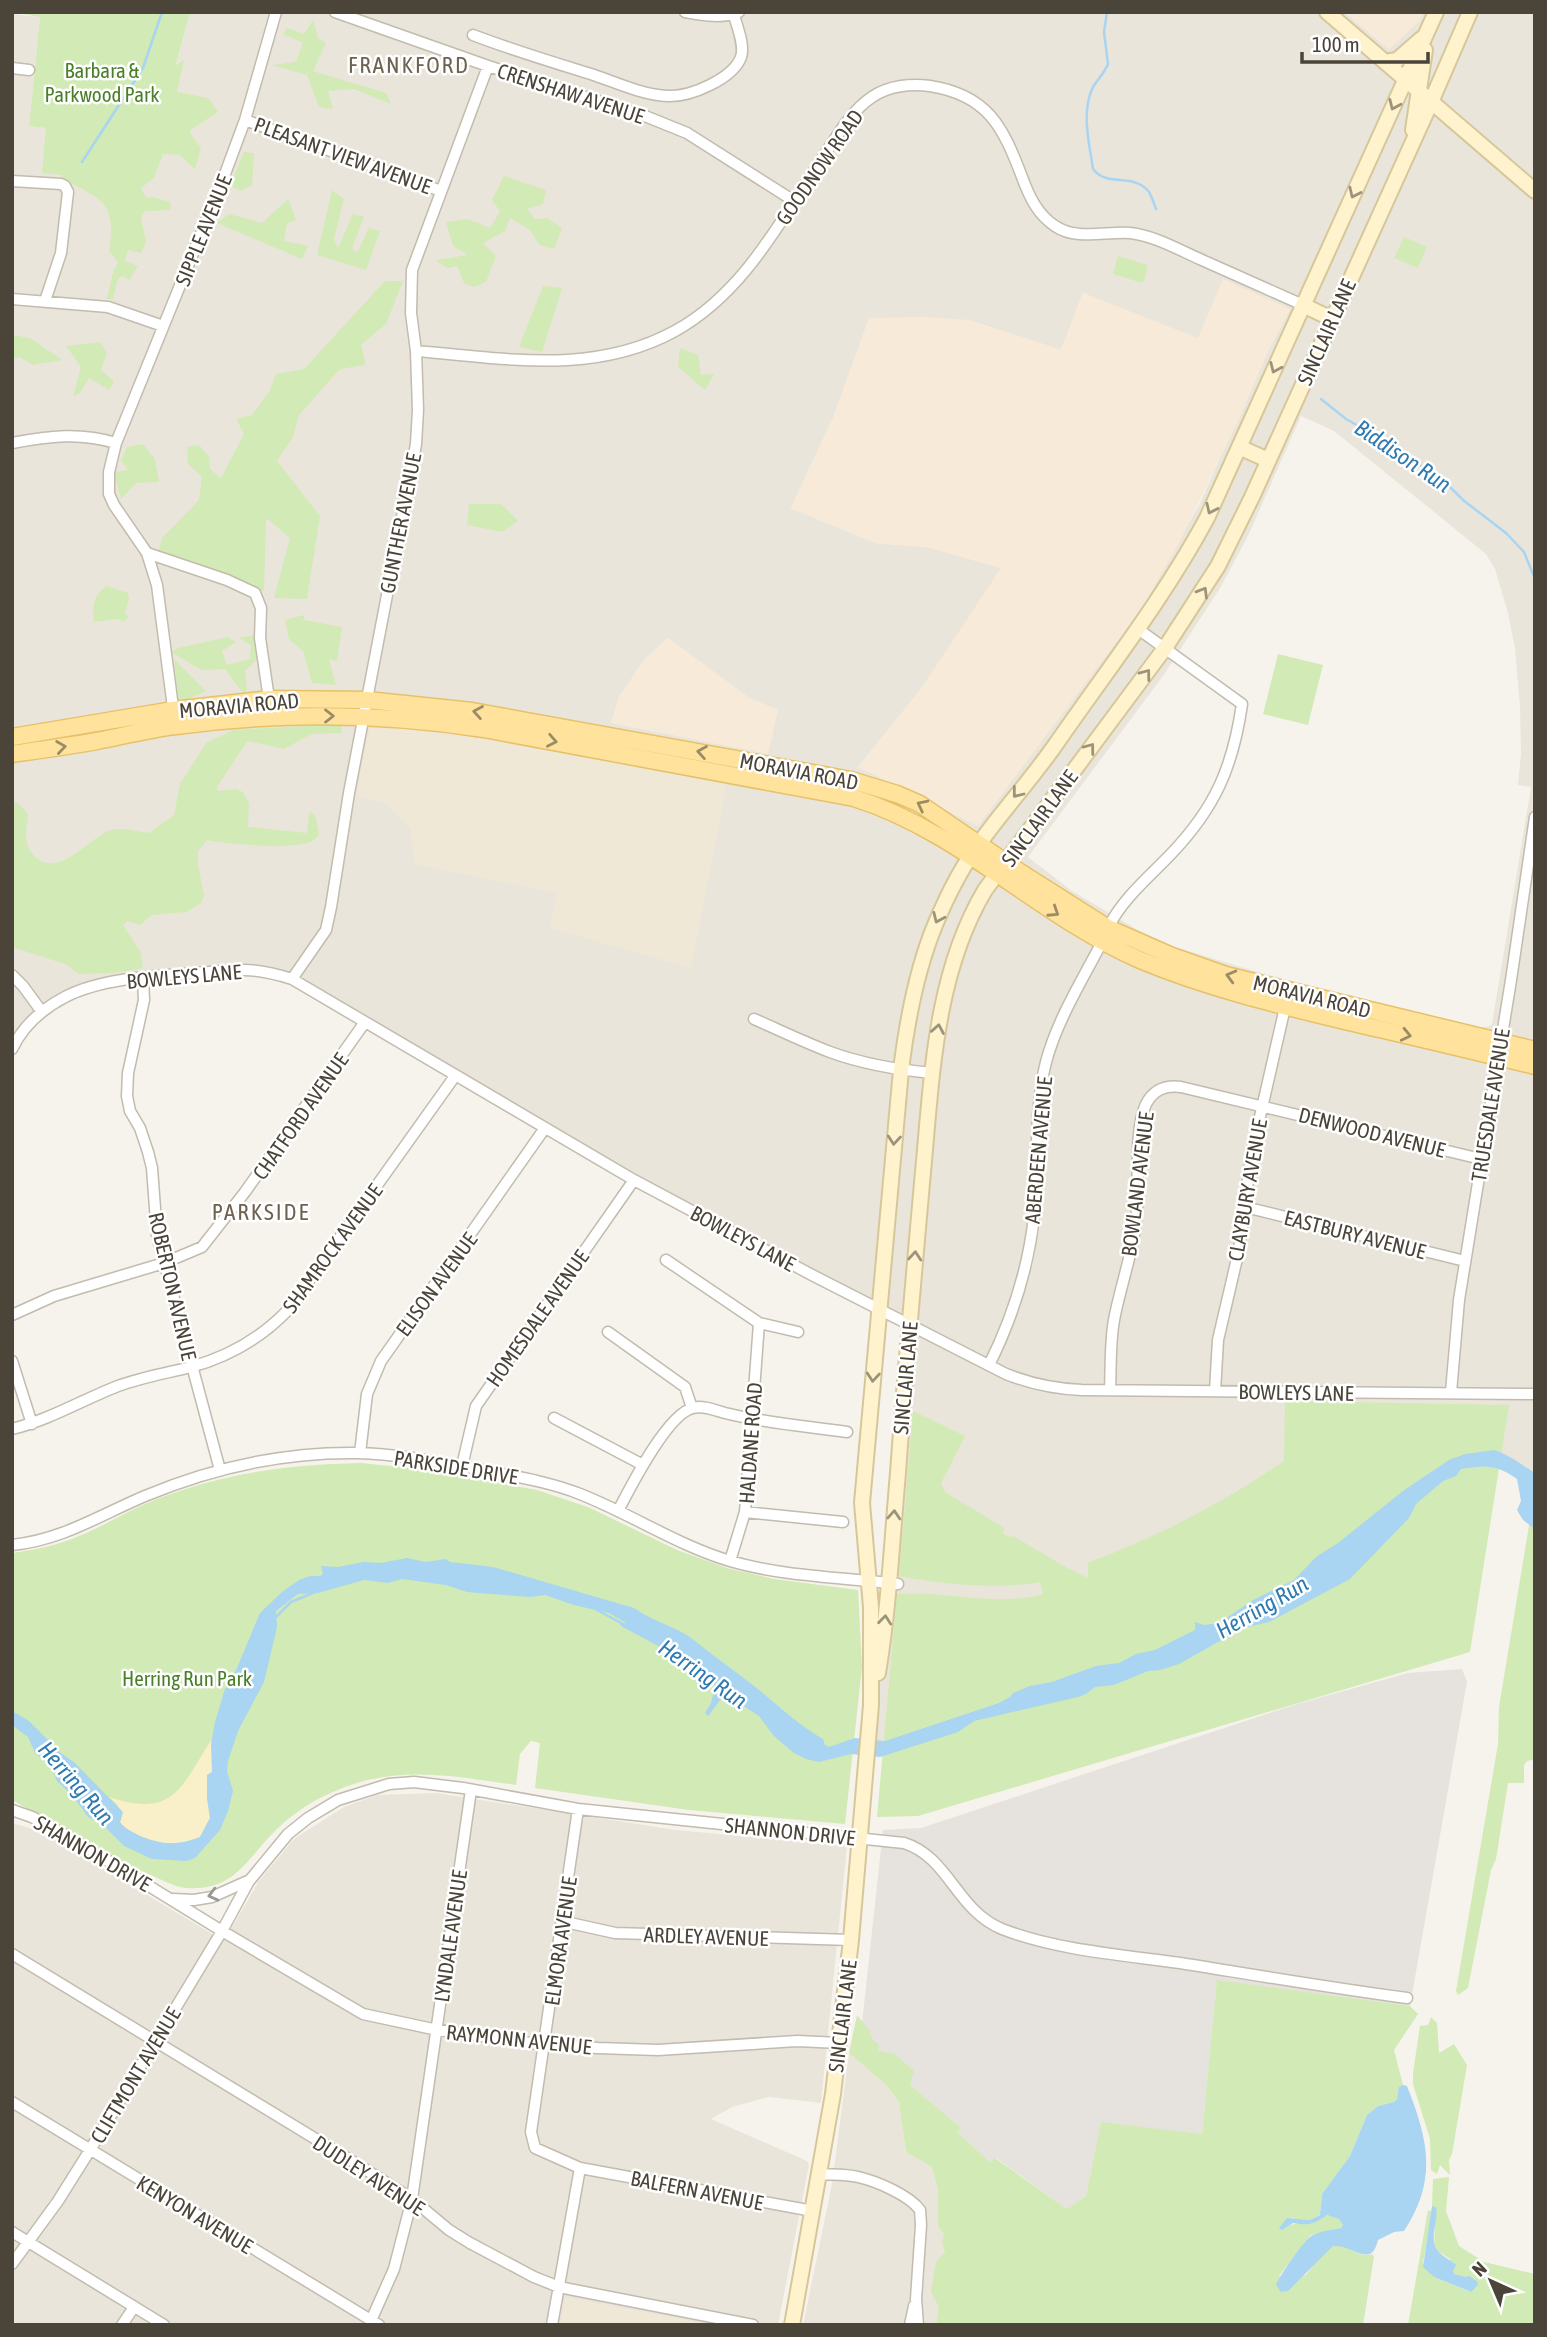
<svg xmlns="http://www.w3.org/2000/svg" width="1547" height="2337" viewBox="0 0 1547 2337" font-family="'Asap Condensed',sans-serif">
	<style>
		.residential { fill: #eae5da; fill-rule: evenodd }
		.commercial { fill: #f7ead8 }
		.industrial { fill: #e6e2dd }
		.education { fill: #efe8d6 }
		.green { fill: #d2eab5 }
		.sand { fill: #f9efc9 }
		.water { fill: #a9d4f2 }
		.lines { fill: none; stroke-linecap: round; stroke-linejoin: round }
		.stream { stroke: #a9d4f2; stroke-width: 2.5 }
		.street-casing { stroke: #c2bbae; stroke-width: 13 }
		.secondary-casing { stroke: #d6c79b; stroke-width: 18 }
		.primary-casing { stroke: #e6c16a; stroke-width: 19 }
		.street { stroke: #fff; stroke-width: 10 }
		.secondary { stroke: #fff3cd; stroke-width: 14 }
		.primary { stroke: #ffe39c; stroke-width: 16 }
		.oneway { stroke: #9c937c }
		.oneway2 { stroke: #9c8c66 }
		.oneway3 { stroke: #9c9892 }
		.labels { text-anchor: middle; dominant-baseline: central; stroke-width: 5; stroke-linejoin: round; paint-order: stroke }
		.park-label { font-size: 21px; fill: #4a7f2a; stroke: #fff }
		.street-label { font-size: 21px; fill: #4b4439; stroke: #fff }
		.neighbourhood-label { font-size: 23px; letter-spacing: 2px; fill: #6e6250; stroke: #fff }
		.water-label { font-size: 23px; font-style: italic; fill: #2e7ab2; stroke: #fff }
	</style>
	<rect width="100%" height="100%" fill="#f6f3ec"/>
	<path class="residential" d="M190 12H1344L1389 49 1419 21 1423 12H1535V1499L1533 1479 1503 1462 868 1749 909 1324 634 1180 292 979 244 970 94 987 42 1012 12 1049V14L40 17 29 126 47 128 147 180ZM1083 293 1198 339 1290 309 1268 351 1200 503 1156 582 1140 611 1082 686 902 787 858 767 921 689 1002 568 927 547 875 543 791 508 832 420 969 320 1061 350ZM1301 416 1334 431 1486 554 1495 569 1508 613 1515 648 1520 706 1521 754 1518 785 1531 787 1492 1024 1488 1027H1479L1264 974 1172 946 1138 930 1072 891 1028 857 1163 676 1220 588 1247 538ZM668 638 749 698 778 710 618 699 644 660Z
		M436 1793 676 1830 847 1846 821 2103 769 2097 732 2107 711 2119 807 2161 809 2165 778 2325H710L566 2298 561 2325H12V1823L42 1832 224 1941 259 1881 294 1839 344 1807 377 1795Z
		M849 2053 886 2085 899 2102 906 2152 932 2167 938 2191V2227L944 2234 950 2257 936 2325H803L832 2184Z"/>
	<path class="commercial" d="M1344 12H1423L1419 21 1389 49Z
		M1223 279 1290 309 1268 351 1240 417 1180 541 1140 611 978 826 858 767 921 689 1001 568 927 547 875 543 791 508 832 420 869 318 924 317 969 320 1061 350 1083 293 1198 338Z
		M668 638 749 698 778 710 768 754 611 723 618 699 644 660Z"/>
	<path class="industrial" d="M1462 1669 1467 1682 1410 2006 1217 1981 1202 2134 1101 2123 1086 2196 1067 2209 996 2158 991 2163 957 2132 960 2128 860 2042 883 1830 921 1828 1294 1705 1408 1673Z"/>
	<path class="education" d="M375 725 433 729 498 739 727 783 691 968 550 928 557 893 415 864 410 828 386 803 356 796 369 730Z
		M566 2298 710 2325H561Z"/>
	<path class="green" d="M12 12H190L176 65 184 60 177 92 208 98 218 112 189 131 201 148 195 169 180 155 163 154 154 178 141 188 146 198 153 197 170 202 171 210 145 211 141 217 146 242 141 253 128 250 125 261 138 266 129 280 122 276 118 279 113 299H107L113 272 118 262 109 251C117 201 101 199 61 178L63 175 42 173 46 128 29 126 40 17Z
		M313 20 318 38 326 43 313 71 386 93 391 104 354 89 328 91 333 109 319 107 307 75 272 65 296 62 303 43 283 34 287 28 304 34Z
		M244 152 254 153 252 185 241 191 230 186Z
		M504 176 546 190 543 204 527 209 535 219 547 218 562 228 554 249 539 245 530 230 510 218 505 231 483 243 496 256 486 282 474 287 464 283 457 266 448 268 437 262V260L468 255 453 246 446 222 468 219 490 228 500 211 492 200Z
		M332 190 344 199 334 239 338 248 353 214 364 217 352 248 357 253 369 228 380 231 366 270 317 255Z
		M288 199 296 220 287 224 284 241 308 246 302 259 217 223 229 214 262 223Z
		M1404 237 1427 247 1418 268 1394 258Z
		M1118 256 1148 265 1144 281 1142 283 1113 274Z
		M385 281H403L386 324 361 345 366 365 340 369 299 415 293 437 277 461 320 516 307 599 274 598 290 538 266 518 264 591 159 550 162 538 199 500 202 477 188 464 187 447 199 445 209 456 210 469 221 478 244 434 236 419 252 415 269 392 276 374 304 369Z
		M543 286 562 288 542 352 519 347Z
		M12 335 30 338 62 360 32 365 20 357 12 359Z
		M100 342 107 353 101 370 114 381 109 390 89 378 80 393 73 397 81 367 66 346Z
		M680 348 698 355 701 375 714 374 705 390 678 367Z
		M143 444 155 459 159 482 136 483 121 499 114 472 128 470 121 460 127 447Z
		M469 504H501L518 521 502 532 467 525Z
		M106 586 128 593 129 599 125 613 129 617 123 622 118 619 94 622C92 606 93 597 106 586Z
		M304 615V620L342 627 337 661 329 659 336 685 312 683 303 651 289 639 285 620Z
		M255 635 258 659 245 671 247 690 243 693 225 669 201 670 171 652 178 648 228 637 236 642 222 651 227 665 250 659 251 645 239 638Z
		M1278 654 1323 665 1308 725 1263 714Z
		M174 659 206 691 179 703Z
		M341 724 342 733 312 734 284 749 248 741 246 743 217 787V791L236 789 243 792 249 803 248 827 307 833 309 812 313 813 316 818 319 835C316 837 314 841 310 842 291 850 228 844 207 840L198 851V865L204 896 201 903 186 912 152 915 140 925 127 921 123 925 141 953 143 968 114 973 79 974 65 964 12 947V803H18L28 814C26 831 22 848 38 859 62 876 90 837 111 830 121 827 138 832 149 833L174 815 180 784 206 743 233 730Z
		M1285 1401 1509 1405 1470 1652 918 1816 877 1817 897 1594C945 1591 995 1607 1043 1594L1040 1582C1000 1590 939 1584 899 1576L913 1411 965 1436 941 1483 945 1492 1004 1528 1003 1534 1010 1537 1013 1536 1069 1569 1088 1578V1563C1160 1535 1220 1505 1284 1461Z
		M361 1463 420 1469 537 1490 588 1507 677 1550 727 1568 774 1579 858 1590 862 1667 845 1824 689 1810 535 1788 540 1743 531 1741 520 1754 516 1785C452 1776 395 1764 333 1792 311 1801 289 1816 272 1834 245 1862 233 1891 187 1888 175 1887 164 1881 153 1876 104 1855 59 1826 12 1800V1553C35 1550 58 1545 79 1536 104 1526 127 1511 152 1501 224 1473 284 1465 361 1463Z
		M1535 1489V1759L1527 1761 1524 1765V1783H1508L1496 1859 1491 1870 1468 1988 1458 1995 1456 1991 1498 1744 1499 1707Z
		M1217 1980 1410 2006 1418 2014 1394 2050 1403 2085 1397 2099 1394 2102 1378 2106 1367 2115 1350 2156 1322 2194 1320 2215 1310 2220 1287 2218 1282 2230C1297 2217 1305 2231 1327 2215L1340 2219 1343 2225 1341 2228 1311 2235 1279 2276 1306 2275C1313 2266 1323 2250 1334 2246 1349 2242 1357 2259 1372 2254L1374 2257 1363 2325H936L939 2307 931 2292 936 2262 945 2252 942 2243 944 2234 938 2227V2191L932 2167 906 2152 899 2102 886 2085 849 2053 857 2015 870 2031 872 2039 879 2045 878 2051 895 2054 914 2071 910 2085 961 2128 957 2132 990 2162 995 2158 1067 2209 1086 2196 1101 2122 1202 2134Z
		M1431 2017 1437 2023 1439 2053 1454 2044 1467 2065 1452 2154 1449 2160 1450 2175 1440 2165 1437 2174 1431 2170 1430 2139 1413 2084V2073L1420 2026 1428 2025Z
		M1449 2177 1446 2211 1459 2246 1484 2262 1535 2274V2325H1408L1428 2210 1432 2212 1423 2263 1434 2277 1470 2292 1466 2277 1453 2274 1450 2259 1438 2251 1434 2246 1436 2207 1432 2206 1433 2179Z"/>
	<path class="sand" d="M212 1739V1773L207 1798 210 1818 200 1837C175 1847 162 1845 138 1835 131 1831 125 1829 120 1822L122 1817 117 1804 109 1797C175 1819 181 1786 212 1739Z"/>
	<path class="water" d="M1494 1450C1514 1457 1518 1463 1535 1473V1529L1523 1520 1517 1510 1521 1501 1517 1479C1496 1464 1486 1465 1461 1469L1456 1476 1443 1481 1416 1504 1409 1518 1350 1579 1269 1622 1243 1628 1179 1664 1160 1670 1148 1671 1114 1685 1095 1687 1086 1694 1078 1697 974 1721 958 1732 880 1757 851 1754 819 1762 806 1759 794 1753 774 1736 759 1716 731 1698 721 1699 708 1716 705 1713 711 1703 715 1687 695 1661 684 1655 662 1648 621 1626 620 1624 626 1623 609 1613 574 1605 545 1595 530 1597 467 1592 446 1585 402 1579 388 1583 364 1580 318 1593 298 1594 276 1611 277 1627 264 1682 238 1731 228 1761 227 1771 233 1791 228 1811 220 1830 195 1858 186 1861 152 1859 124 1846 101 1823 88 1817 73 1796 57 1781 51 1766 35 1753 28 1737 12 1725V1711L29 1721 51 1743V1746L75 1763 123 1812 120 1822C125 1829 131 1831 138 1835 161 1845 177 1846 200 1837L210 1818 207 1798V1775L212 1772 211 1744 215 1722 225 1689 237 1668 260 1613 282 1592 299 1580 310 1576H320L323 1574 321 1566 338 1567 364 1562 381 1563 407 1558 426 1562 446 1559 450 1562 493 1567 634 1608C653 1622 677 1626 695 1641 716 1658 738 1673 759 1690 780 1707 800 1726 823 1739L825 1745 829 1747 855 1738 885 1741 999 1703 1010 1697 1013 1693 1030 1686 1052 1682 1096 1666 1119 1663 1136 1654 1155 1650 1195 1630V1622L1204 1625 1219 1623 1253 1600 1294 1580 1316 1557 1338 1543 1403 1491 1449 1460 1465 1454Z
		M1403 2085 1407 2086C1428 2139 1438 2180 1404 2231L1394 2232 1378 2240C1371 2270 1353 2244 1333 2246L1288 2291 1281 2292 1276 2285C1279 2277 1305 2238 1313 2235 1321 2231 1332 2230 1341 2228L1343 2225 1339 2219 1327 2215C1315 2224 1308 2226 1293 2223L1282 2230 1279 2228 1287 2218 1310 2220 1320 2215 1322 2194 1350 2156 1367 2115 1378 2106 1394 2102 1397 2099 1399 2087Z
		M1432 2206 1436 2207C1439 2220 1428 2241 1438 2251 1443 2257 1451 2260 1456 2265L1453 2271 1454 2274 1466 2277 1469 2276 1478 2282 1477 2286 1471 2292 1434 2277 1423 2267Z"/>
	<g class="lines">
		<path class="stream" d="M1107 12 1104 32 1108 64C1105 72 1098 79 1093 87 1081 112 1089 142 1093 169 1107 188 1134 172 1149 192 1152 197 1154 204 1156 209
			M82 162 143 68 162 12
			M1321 399 1346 419 1367 431 1384 446 1399 452 1441 478 1463 500 1506 533 1524 552 1535 579
			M597 1610 625 1625
			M273 1620 291 1602 313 1593
			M671 1650 710 1680"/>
		<defs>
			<path id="street" d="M335 12 488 66 645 116 687 133 794 201
				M685 12C702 15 723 19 739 12
				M473 35C512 50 552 62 591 74 615 82 642 95 668 96 690 97 733 79 741 57 745 45 737 27 734 15
				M12 68 29 70
				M245 120 441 191
				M12 181 61 184 65 186 68 192 61 253 45 301
				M12 299 108 307 163 326
				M416 351C505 358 593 376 675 331 744 293 781 220 823 157 837 136 851 111 872 97 888 86 911 83 930 86 988 95 1003 127 1022 177 1029 196 1037 214 1055 226 1077 241 1106 231 1130 233 1156 236 1179 250 1202 260 1236 275 1269 290 1303 305
				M12 443C49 436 80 432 116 443
				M147 553 157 585 174 715
				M269 699 260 638 261 608 255 593 227 580 147 553 114 505 109 494V472L116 443 222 182 245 120 276 12
				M1108 928C1122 899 1149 877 1171 854 1215 808 1233 767 1242 704L1138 629
				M12 975 23 986 42 1012
				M143 979 144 1000 128 1073 127 1096 130 1111 140 1128 148 1152 152 1168 157 1235 220 1470
				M292 979 326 930 331 907 349 793 416 444 418 410 416 351 411 313 412 270 488 66
				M754 1019C779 1030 804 1042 830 1052 863 1064 898 1070 933 1073
				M12 1049C23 1026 42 1009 65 997 101 978 155 976 196 973 212 972 229 970 244 970 261 970 276 974 292 979L634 1180 812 1275 1006 1374C1031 1384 1055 1389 1082 1390L1535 1394
				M1245 1207 1465 1261
				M666 1260 759 1323 798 1332
				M12 1315 54 1296 164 1263 202 1247 245 1192 365 1022
				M608 1332 685 1387 692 1408
				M12 1361 32 1424
				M989 1365C1012 1319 1028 1269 1034 1217 1039 1165 1033 1113 1046 1062 1057 1020 1083 979 1103 940
				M1110 1389C1111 1366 1110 1342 1114 1320 1121 1283 1135 1247 1137 1210 1139 1181 1134 1129 1146 1104 1154 1089 1166 1085 1181 1087L1481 1159
				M1215 1391 1218 1340 1239 1250 1251 1156 1286 1003
				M1451 1392 1459 1300 1511 980 1535 817
				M554 1418 643 1465
				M12 1429C49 1420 82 1400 118 1386 142 1377 167 1373 191 1367 228 1357 262 1337 288 1310L455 1076
				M360 1453 367 1394 381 1361 545 1128
				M462 1466 476 1406 634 1180
				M618 1511C630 1488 667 1414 693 1408 702 1405 715 1410 725 1413 765 1423 806 1426 847 1432
				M745 1512 843 1522
				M12 1545C62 1540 100 1515 145 1496 212 1468 284 1452 357 1453 397 1454 438 1462 477 1469 512 1476 547 1481 580 1494 631 1514 677 1545 730 1561 785 1577 841 1577 898 1584
				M730 1561 745 1512 759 1323
				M578 1809 531 2132 535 2148 580 2168 813 2211
				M12 1810 32 1817 76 1841 222 1931 363 2014 433 2029 545 2045 598 2048 658 2050 797 2041 840 2043
				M173 1899 194 1900 212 1897 250 1880 288 1834 308 1818 338 1800 389 1784 414 1782 463 1788 578 1809 904 1843C949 1857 956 1910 1002 1929 1056 1950 1122 1955 1180 1963 1255 1975 1331 1988 1407 1998
				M561 1921 615 1933 851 1940
				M12 1954 360 2166 412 2199 449 2230 470 2243 534 2277 559 2287 753 2325
				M12 2102 379 2325
				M819 2174C832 2175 845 2174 858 2177 876 2181 909 2195 920 2210L921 2225 916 2299 918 2325
				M12 2232 164 2325
				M12 2264 58 2201 90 2150 222 1931 249 1881
				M122 2325 134 2307
				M369 2325 394 2269 412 2199 471 1790
				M552 2325 580 2168
				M910 2325 914 2306"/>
			<path id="secondary" d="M1327 12 1535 191
				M1385 62 1397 60 1421 39
				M1413 130 1425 50
				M1303 305 1332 319
				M1239 447 1268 460
				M878 1673C889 1607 892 1540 898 1473 905 1372 914 1272 923 1172 932 1076 935 974 985 890L1165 648 1218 566 1252 497 1431 102 1470 12
				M792 2325 833 2094 851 1940 871 1705V1607L862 1503 901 1070C907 1021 916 971 935 925 947 896 962 866 981 841 1005 808 1033 777 1056 744 1108 669 1164 598 1207 518L1436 12"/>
			<path id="primary" d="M12 737 173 710 269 699 367 700 472 711 851 780 897 794 920 804 1020 872 1108 928 1172 956 1226 975 1535 1050
				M12 754C40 750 69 746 97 741 123 736 149 729 176 726 280 712 380 713 484 729L854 798C960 831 1039 916 1140 960 1207 988 1278 1005 1349 1022 1411 1036 1473 1051 1535 1066"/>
		</defs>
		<use href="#street" class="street-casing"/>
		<use href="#secondary" class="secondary-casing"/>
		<use href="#primary" class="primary-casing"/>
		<use href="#street" class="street"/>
		<use href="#secondary" class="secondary"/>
		<use href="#primary" class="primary"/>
	</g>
	<defs><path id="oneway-chevron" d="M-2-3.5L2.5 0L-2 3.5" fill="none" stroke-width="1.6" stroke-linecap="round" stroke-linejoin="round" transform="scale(1.75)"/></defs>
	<g class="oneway">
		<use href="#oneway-chevron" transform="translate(1394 105) rotate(114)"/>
		<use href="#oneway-chevron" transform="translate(1354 193) rotate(115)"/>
		<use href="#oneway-chevron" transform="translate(1275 368) rotate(114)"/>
		<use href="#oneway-chevron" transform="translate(1211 509) rotate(115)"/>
		<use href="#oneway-chevron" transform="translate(1203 592) rotate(-59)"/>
		<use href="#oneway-chevron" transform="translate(1146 674) rotate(-53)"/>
		<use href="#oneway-chevron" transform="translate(1090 748) rotate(-53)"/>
		<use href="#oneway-chevron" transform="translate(1017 793) rotate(128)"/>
		<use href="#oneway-chevron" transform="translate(938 918) rotate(114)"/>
		<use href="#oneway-chevron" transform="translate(938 1029) rotate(-80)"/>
		<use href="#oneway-chevron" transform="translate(894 1140) rotate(95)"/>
		<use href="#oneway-chevron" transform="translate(915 1256) rotate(-85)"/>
		<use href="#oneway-chevron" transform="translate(873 1377) rotate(95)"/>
		<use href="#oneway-chevron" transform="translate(894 1515) rotate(-86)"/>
		<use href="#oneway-chevron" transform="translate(885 1620) rotate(-84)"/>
	</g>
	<g class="oneway2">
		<use href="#oneway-chevron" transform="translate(478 712) rotate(-170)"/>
		<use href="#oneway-chevron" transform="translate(329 716)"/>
		<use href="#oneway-chevron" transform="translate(552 741) rotate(11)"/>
		<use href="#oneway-chevron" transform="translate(61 747) rotate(-8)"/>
		<use href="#oneway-chevron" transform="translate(702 752) rotate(-170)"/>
		<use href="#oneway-chevron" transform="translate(922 805) rotate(-153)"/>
		<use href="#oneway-chevron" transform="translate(1054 912) rotate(33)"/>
		<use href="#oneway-chevron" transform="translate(1231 976) rotate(-165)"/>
		<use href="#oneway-chevron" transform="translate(1406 1035) rotate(13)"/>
	</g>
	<use class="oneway3" href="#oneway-chevron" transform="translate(213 1895) rotate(166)"/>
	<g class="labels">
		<g class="park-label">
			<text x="102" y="70">Barbara &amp;<tspan x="102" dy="24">Parkwood Park</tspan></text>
			<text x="187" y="1678">Herring Run Park</text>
		</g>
		<g class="street-label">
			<text transform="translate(571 93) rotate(18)">CRENSHAW AVENUE</text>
			<text transform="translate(343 155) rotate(20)">PLEASANT VIEW AVENUE</text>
			<text transform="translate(819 167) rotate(-55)">GOODNOW ROAD</text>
			<text transform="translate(203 230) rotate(-68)">SIPPLE AVENUE</text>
			<text transform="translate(1326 332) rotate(-66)">SINCLAIR LANE</text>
			<text transform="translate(400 523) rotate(-79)">GUNTHER AVENUE</text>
			<text transform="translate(239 705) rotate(-5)">MORAVIA ROAD</text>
			<text transform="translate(799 771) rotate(11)">MORAVIA ROAD</text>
			<text transform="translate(1039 818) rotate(-54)">SINCLAIR LANE</text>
			<text transform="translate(184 976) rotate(-5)">BOWLEYS LANE</text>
			<text transform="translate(1312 996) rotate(14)">MORAVIA ROAD</text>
			<text transform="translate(1490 1105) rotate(-81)">TRUESDALE AVENUE</text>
			<text transform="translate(300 1116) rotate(-55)">CHATFORD AVENUE</text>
			<text transform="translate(1372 1132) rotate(14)">DENWOOD AVENUE</text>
			<text transform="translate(1038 1150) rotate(-85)">ABERDEEN AVENUE</text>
			<text transform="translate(1137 1184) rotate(-83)">BOWLAND AVENUE</text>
			<text transform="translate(1247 1190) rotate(-80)">CLAYBURY AVENUE</text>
			<text transform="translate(1355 1234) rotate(14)">EASTBURY AVENUE</text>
			<text transform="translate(743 1238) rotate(28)">BOWLEYS LANE</text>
			<text transform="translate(332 1248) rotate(-54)">SHAMROCK AVENUE</text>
			<text transform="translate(436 1284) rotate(-54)">ELISON AVENUE</text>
			<text transform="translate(173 1286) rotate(77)">ROBERTON AVENUE</text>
			<text transform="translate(537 1318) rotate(-55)">HOMESDALE AVENUE</text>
			<text transform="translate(905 1378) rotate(-85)">SINCLAIR LANE</text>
			<text transform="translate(1296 1392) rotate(1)">BOWLEYS LANE</text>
			<text transform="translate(750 1443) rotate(-86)">HALDANE ROAD</text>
			<text transform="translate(456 1467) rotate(9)">PARKSIDE DRIVE</text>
			<text transform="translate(790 1831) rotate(6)">SHANNON DRIVE</text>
			<text transform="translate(93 1853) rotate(30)">SHANNON DRIVE</text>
			<text transform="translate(450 1936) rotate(-82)">LYNDALE AVENUE</text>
			<text transform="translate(706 1936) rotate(2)">ARDLEY AVENUE</text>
			<text transform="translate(560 1941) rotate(-82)">ELMORA AVENUE</text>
			<text transform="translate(842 2016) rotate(-83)">SINCLAIR LANE</text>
			<text transform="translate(519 2039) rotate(6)">RAYMONN AVENUE</text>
			<text transform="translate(135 2075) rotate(-59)">CLIFTMONT AVENUE</text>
			<text transform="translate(369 2175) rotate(33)">DUDLEY AVENUE</text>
			<text transform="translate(697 2190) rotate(11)">BALFERN AVENUE</text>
			<text transform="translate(195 2214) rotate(31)">KENYON AVENUE</text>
		</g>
		<g class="neighbourhood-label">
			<text x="409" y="65">FRANKFORD</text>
			<text x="261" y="1212">PARKSIDE</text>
		</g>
		<g class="water-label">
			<text transform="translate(1403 456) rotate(34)">Biddison Run</text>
			<text transform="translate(1262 1607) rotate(-30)">Herring Run</text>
			<text transform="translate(703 1674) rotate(35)">Herring Run</text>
			<text transform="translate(76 1783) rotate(49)">Herring Run</text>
		</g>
	</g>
	<rect width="1547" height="2337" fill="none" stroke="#4b4439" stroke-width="28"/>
	<g transform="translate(1491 2281) rotate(316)" stroke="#ffffff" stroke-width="5" paint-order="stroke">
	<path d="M0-5L12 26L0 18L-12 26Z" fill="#4b4439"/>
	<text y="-10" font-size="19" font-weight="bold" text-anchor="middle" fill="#4b4439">N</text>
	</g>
	<path d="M1302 52v10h126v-10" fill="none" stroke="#4b4439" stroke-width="3.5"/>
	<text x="1312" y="52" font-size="21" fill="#4b4439" stroke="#ffffff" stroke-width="5" paint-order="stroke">100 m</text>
</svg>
